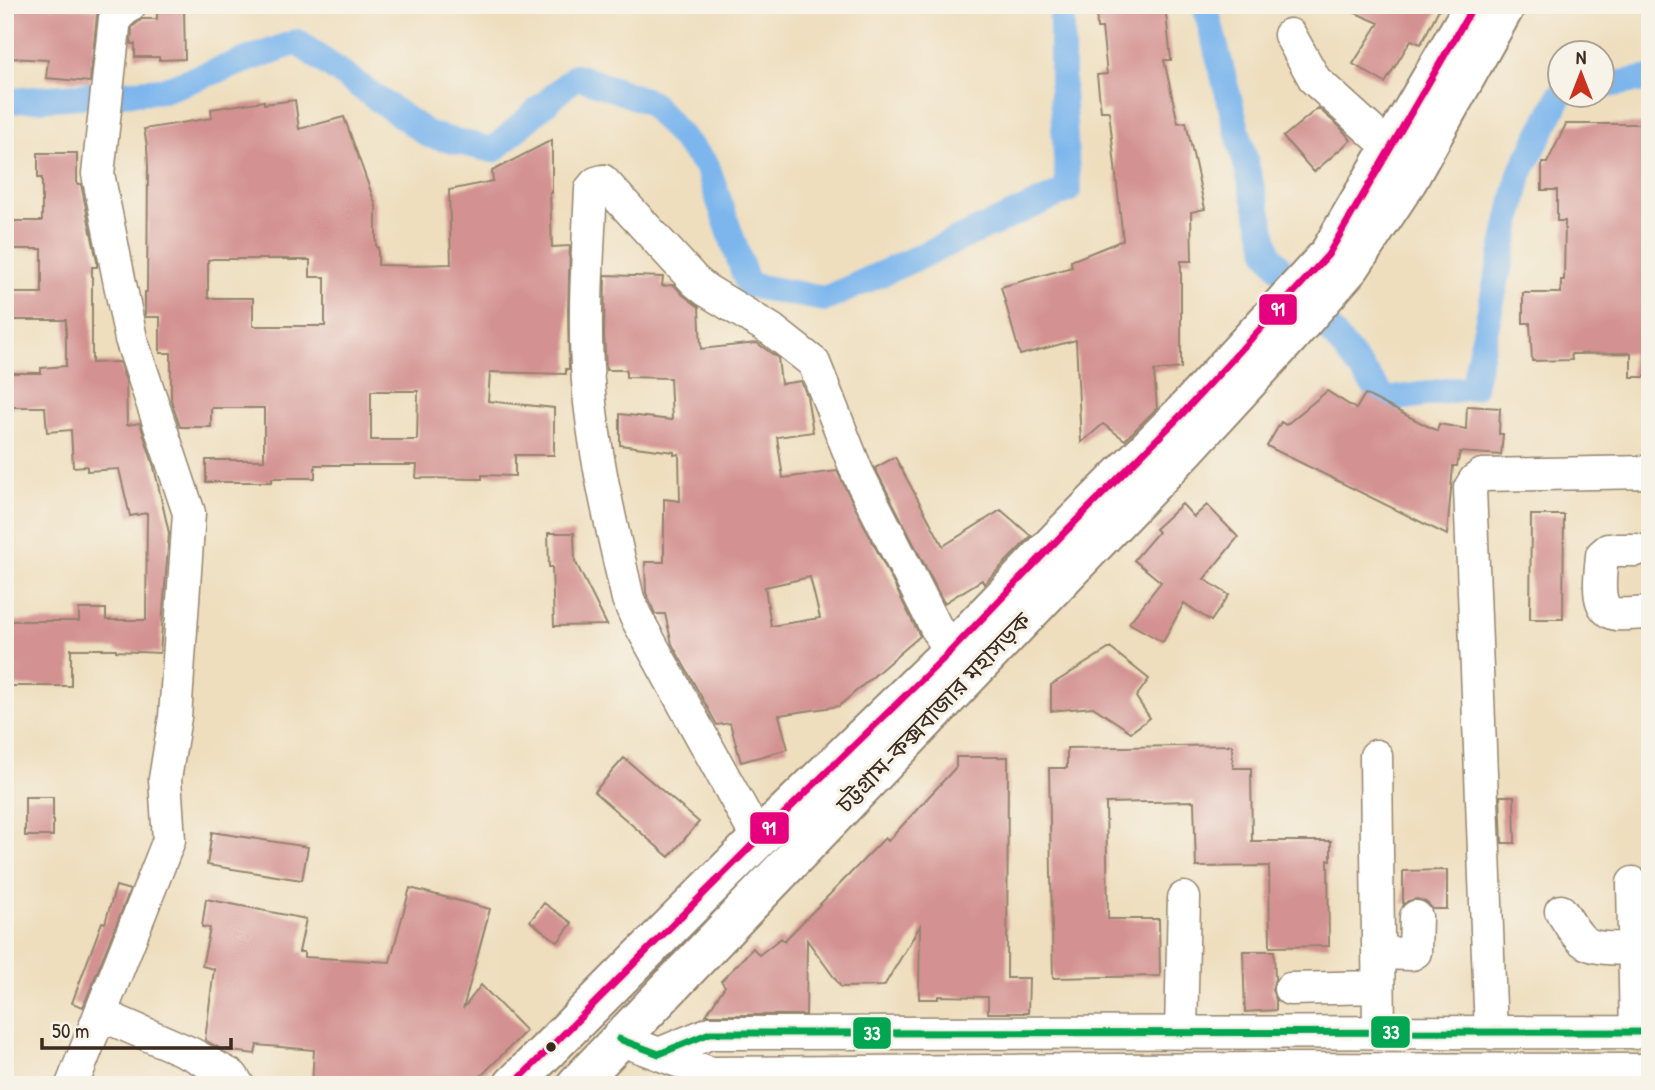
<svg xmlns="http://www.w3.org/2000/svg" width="1655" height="1090" viewBox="0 0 1655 1090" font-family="'Patrick Hand','Noto Sans Bengali',sans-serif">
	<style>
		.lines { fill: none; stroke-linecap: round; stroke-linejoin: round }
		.canal { stroke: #7cb6ed; stroke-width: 26 }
		.building { fill: #d39291; fill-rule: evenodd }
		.minor-casing { stroke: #94846e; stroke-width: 35 }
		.highway-casing { stroke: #94846e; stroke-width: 42 }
		.minor { stroke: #fff; stroke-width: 32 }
		.highway { stroke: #fff; stroke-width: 38 }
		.bus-1-casing { stroke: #f7f3e8; stroke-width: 12 }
		.bus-2-casing { stroke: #f7f3e8; stroke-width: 12 }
		.bus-1 { stroke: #00a651; stroke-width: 7 }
		.bus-2 { stroke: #e5007d; stroke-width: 7 }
		.bus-dot { fill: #3b2a1e; stroke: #f7f3e8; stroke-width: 2.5 }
		.labels { text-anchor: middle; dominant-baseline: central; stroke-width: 7; stroke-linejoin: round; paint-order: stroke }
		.street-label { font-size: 24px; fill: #3b2a1e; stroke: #f7f3e8 }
		.line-badge { stroke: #f7f3e8; stroke-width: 2.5 }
		.badge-label { font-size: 19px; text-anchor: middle; font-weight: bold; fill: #fff }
	</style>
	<rect width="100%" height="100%" fill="#f7f3e8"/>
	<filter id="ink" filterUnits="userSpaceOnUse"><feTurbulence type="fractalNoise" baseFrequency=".0143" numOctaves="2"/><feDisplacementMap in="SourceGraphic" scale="14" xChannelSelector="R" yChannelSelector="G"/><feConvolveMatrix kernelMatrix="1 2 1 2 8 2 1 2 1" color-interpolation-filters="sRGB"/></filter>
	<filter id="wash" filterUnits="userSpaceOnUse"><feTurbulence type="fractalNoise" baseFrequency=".00686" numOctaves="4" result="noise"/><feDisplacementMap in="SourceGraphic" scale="28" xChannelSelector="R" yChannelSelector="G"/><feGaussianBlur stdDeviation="1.57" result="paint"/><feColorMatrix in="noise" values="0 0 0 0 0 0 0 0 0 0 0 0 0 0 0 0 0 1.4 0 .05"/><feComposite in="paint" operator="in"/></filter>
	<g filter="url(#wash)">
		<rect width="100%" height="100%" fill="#eedebe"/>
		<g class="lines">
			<path class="canal" d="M1205 5 1269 254 1386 400 1473 387 1520 174 1561 94
				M1602 86 1650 78
				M5 100 9 101 163 90 297 42 429 135 493 150 576 76 650 102 707 166 748 285 825 299 1068 190 1062 91V5"/>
		</g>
		<g id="blocks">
			<path class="building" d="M11 5 100 9 97 16 90 82 46 78 48 60 9 58Z
				M1096 5H1165L1171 60H1164L1178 123 1186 122 1205 209 1191 212 1192 261H1181V368L1154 371 1157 408 1125 440 1103 424 1081 443 1076 340 1020 355 1001 287 1072 267 1071 261 1123 240 1109 111H1101L1097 75 1107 74 1102 28H1097Z
				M1337 5H1441L1421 44 1411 40 1385 83 1353 64 1379 23Z
				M184 8 185 59 159 60V57H135V44H131L132 27 142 19H157V9Z
				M295 100 299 129 344 117 376 206V247H378V265L418 266V265L451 264 449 190 493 181 492 171 552 140V193H550L552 247 570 246 568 310 569 369H566V374L490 372 488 401 554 408V455H515V476L482 475V479L416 478 417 465H315V478H272V482H206V460H264V408H211V427H180L171 400V353H160V317H145V292H147L148 167 147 146 144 129 212 118 211 109 264 101V104ZM213 259H289V260H310V277H325V326H253V298H208V260ZM371 391H418L417 440H371Z
				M1318 108 1340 127 1351 140 1314 172 1283 137Z
				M1566 124H1650V246L1648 300H1650V377H1631V353L1571 354 1572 360 1532 361 1530 323H1523V293H1561V280H1564L1565 221H1557V190H1542V163H1547Z
				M38 153H77V184H81L97 261V267H92V363L119 362 126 381 127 425 140 423 154 467 169 533 160 653 116 651V649H71V686H5V655H8V621H79V609H106V620H146L147 513 130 516 119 469 87 471V466L73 467 71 430 47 432 45 407H5V373H41V368L66 366V320H5V293H42V249H5V221H42V178H38Z
				M605 275 663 277 662 286 674 285 683 295 699 307 701 349 757 343 778 358 781 384 801 381 807 396 813 432 777 437 783 478 837 471 920 636 839 706 779 715 788 749 741 762 730 723 717 725 672 644 665 614H655L646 593 645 562H664V499L680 501 679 454 674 455V452L620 445V414L672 420 670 378 626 377V370H606L604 334ZM810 577 820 618 771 626 765 587Z
				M1327 391 1356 409 1365 394 1437 431 1439 424 1466 429 1467 406 1500 408 1499 434H1503L1501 455 1460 452 1457 466H1453L1447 535 1267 446 1281 422 1286 425Z
				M895 457 943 546 1001 510 1031 536 984 584 982 580 944 603 875 468Z
				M1182 504 1194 517 1207 505 1238 537 1204 579 1229 595 1211 621 1184 603 1163 642 1129 623 1161 582 1134 560 1158 532 1155 529Z
				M1531 515H1564L1563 619H1530Z
				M548 533H574L575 561 607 625 554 626 552 567H549Z
				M1110 648 1149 679 1136 697 1150 718 1131 732 1093 707 1051 711V685Z
				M1232 745 1233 768H1251L1252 841H1331V860H1328L1329 946 1270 947 1269 866 1196 867 1194 801 1106 803 1108 919H1159L1160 976 1053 978 1049 768H1067V748Z
				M956 757H1008L1007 978H1029L1028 1013H988V997L938 996V999H919L920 926 884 986 841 987 807 940 806 1015H706L725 986 721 981 753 948 759 955 781 938 784 941 885 838 888 841 956 767Z
				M624 758 699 822 669 857 594 792Z
				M1500 796H1514L1515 843H1502Z
				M25 797H53V836H25Z
				M212 832 308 847 302 880 207 865Z
				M1447 870V909H1433L1426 902 1417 899 1408 901 1403 905V871Z
				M116 886 130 890 83 1007 72 1003 102 922 105 923Z
				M410 888 490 909 463 1009 481 985 526 1031 472 1085H312L314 1050 257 1045 255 1054 223 1050 205 1040 214 969 202 966 210 928 202 927 206 899 306 919 299 952H304V957L390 962Z
				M544 903 572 923 558 942 530 921Z
				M1243 951H1274L1275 979 1272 990 1276 1000V1010L1245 1012Z"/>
		</g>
	</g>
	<g filter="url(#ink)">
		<use href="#blocks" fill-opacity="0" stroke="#94846e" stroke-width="2"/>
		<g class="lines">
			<defs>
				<path id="minor" d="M1290 35 1315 80 1391 149
					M1636 550H1608L1602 555C1601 572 1593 611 1616 614 1627 615 1639 613 1650 613
					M1376 756 1379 1033
					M758 839 636 617 628 599C612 528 594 456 588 382 583 318 588 254 591 189L596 183 603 181 695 281 706 290 772 330 814 363 857 472 949 653
					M1633 883 1636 1033
					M1561 911C1567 919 1572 930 1580 938 1593 953 1631 948 1650 946
					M1378 953 1412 954 1415 952 1416 917
					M1290 989 1378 987
					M100 1014 192 1054 232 1076 238 1085
					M1181 1033 1184 898
					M1491 1033 1470 488 1475 480 1482 475 1650 472
					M619 1039 659 1054 710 1033 1650 1032
					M659 1054 710 1073 1261 1069 1650 1070
					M72 1085 169 840 165 779 175 717 189 513 131 339 98 174 115 18 130 5"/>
				<path id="highway" d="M513 1085 758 839 949 653 1064 533 1183 413 1328 255 1474 5
					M576 1085 1187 448 1289 337 1351 266 1408 180 1506 5"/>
			</defs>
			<use href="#minor" class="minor-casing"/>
			<use href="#highway" class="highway-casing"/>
			<use href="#minor" class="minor"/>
			<use href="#highway" class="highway"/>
			<defs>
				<path id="bus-1" d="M619 1039 659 1054 710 1033 1650 1032"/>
				<path id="bus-2" d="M513 1085 758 839 949 653 1064 533 1183 413 1328 255 1474 5"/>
			</defs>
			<use href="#bus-1" class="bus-1-casing"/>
			<use href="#bus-2" class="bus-2-casing"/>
			<use href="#bus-1" class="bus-1"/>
			<use href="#bus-2" class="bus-2"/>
		</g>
	</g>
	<circle class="bus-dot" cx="551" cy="1047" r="6"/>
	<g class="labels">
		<g class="street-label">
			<text transform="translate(933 712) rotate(-46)">চট্টগ্রাম-কক্সবাজার মহাসড়ক</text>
		</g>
	</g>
	<g class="line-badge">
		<rect x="1258" y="293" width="40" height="33" rx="7" fill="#e5007d"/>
		<rect x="749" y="811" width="41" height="34" rx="7" fill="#e5007d"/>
		<rect x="1370" y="1015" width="41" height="34" rx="7" fill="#00a651"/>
		<rect x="852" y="1016" width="40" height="34" rx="7" fill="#00a651"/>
	</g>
	<g class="badge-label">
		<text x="1278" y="316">91</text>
		<text x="769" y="835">91</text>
		<text x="1391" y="1039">33</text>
		<text x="872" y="1040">33</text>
	</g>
	<rect width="1655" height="1090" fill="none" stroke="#f7f3e8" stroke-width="28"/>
	<g transform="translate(1581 74)"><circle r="33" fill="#f7f3e8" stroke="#aca397" stroke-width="2"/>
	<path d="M0-5L12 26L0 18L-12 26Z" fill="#c8321e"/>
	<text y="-10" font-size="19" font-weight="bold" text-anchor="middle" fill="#3b2a1e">N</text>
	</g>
	<path d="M42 1038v10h189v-10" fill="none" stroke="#3b2a1e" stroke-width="3.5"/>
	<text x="52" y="1038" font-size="21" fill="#3b2a1e" stroke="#f7f3e8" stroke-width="5" paint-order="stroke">50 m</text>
</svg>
